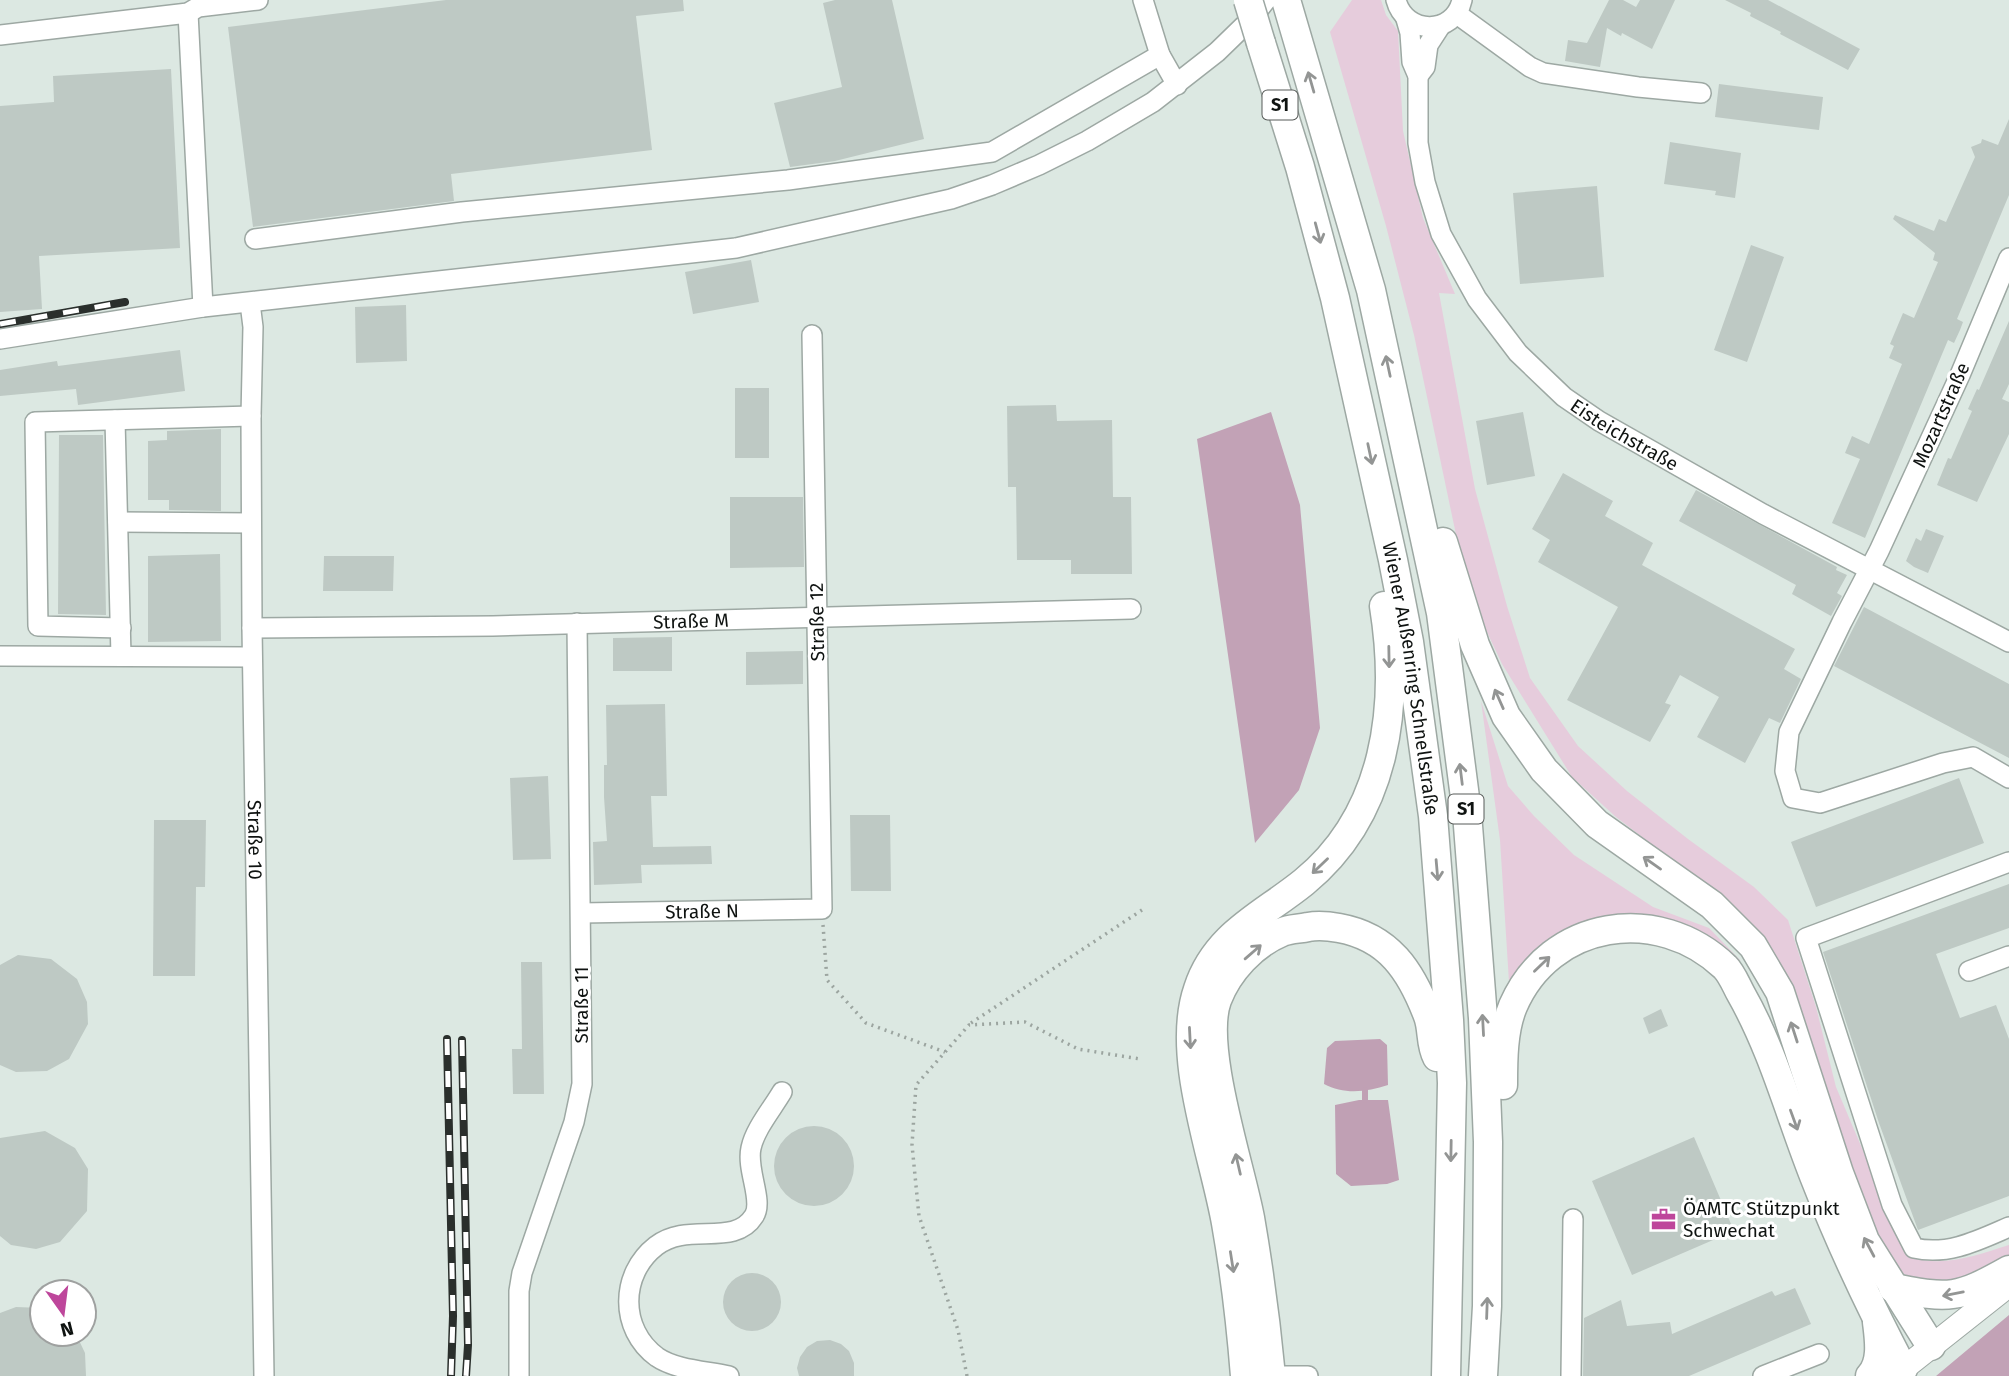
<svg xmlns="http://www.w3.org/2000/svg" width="2009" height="1376" viewBox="0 0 2009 1376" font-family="'Fira Sans',sans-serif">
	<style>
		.green { fill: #e6ccdc }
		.forest { fill: #c2a2b6 }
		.water { fill: #c0a0b4 }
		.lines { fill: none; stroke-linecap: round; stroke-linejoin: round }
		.stream { stroke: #c0a0b4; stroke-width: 6 }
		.building { fill: #bec9c4 }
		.minor-casing { stroke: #9da8a3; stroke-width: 22 }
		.major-casing { stroke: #9da8a3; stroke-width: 25 }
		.highway-casing { stroke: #9da8a3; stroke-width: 31 }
		.path { stroke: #9ca5a0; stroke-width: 3.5; stroke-dasharray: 2 5; stroke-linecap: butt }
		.minor { stroke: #fff; stroke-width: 19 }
		.major { stroke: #fff; stroke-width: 23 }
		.highway { stroke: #fff; stroke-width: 28 }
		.rail-casing { stroke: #2a2f2c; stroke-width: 8 }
		.rail { stroke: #fff; stroke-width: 5; stroke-dasharray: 16; stroke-linecap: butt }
		.highway-bridge-casing { stroke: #9da8a3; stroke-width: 31; stroke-linecap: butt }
		.highway-bridge { stroke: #fff; stroke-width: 28 }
		.oneway { stroke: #939594 }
		.labels { text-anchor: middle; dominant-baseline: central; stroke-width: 6; stroke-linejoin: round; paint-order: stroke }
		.shield { fill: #fff; stroke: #575a58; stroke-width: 2 }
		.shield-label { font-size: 18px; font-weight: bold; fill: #0f1311 }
		.street-label { font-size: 19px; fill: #0f1311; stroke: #fff }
		.poi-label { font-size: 19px; fill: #0f1311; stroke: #fff; text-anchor: start }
	</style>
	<rect width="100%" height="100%" fill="#dce8e2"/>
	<path class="green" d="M1352 0H1381L1386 15 1398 31 1403 131 1423 218 1455 294 1439 293 1475 489 1507 606 1530 678 1578 746 1627 791 1688 839 1754 887 1788 920 1816 1007 1836 1087 1900 1238 1913 1258C1946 1267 1977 1255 2009 1245V1258L1990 1269 1948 1284 1917 1280 1902 1273 1893 1263 1883 1246 1851 1172 1804 1024 1684 869 1616 817 1572 777 1502 664 1479 615 1458 544 1414 335 1386 226 1330 32Z
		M1481 701 1508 786 1534 816 1574 855 1653 907 1709 928 1741 961C1734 957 1726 950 1718 948 1703 943 1588 922 1580 925 1550 935 1528 958 1509 982L1500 840Z"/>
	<path class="forest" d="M1271 412 1300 505 1320 728 1299 790 1255 843 1197 439Z
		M2009 1315V1376H1936Z"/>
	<path class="water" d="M1380 1039 1387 1045 1388 1085C1367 1092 1344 1095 1324 1084L1327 1048 1335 1041Z
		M1359 1100H1388L1399 1180 1387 1184 1351 1186 1336 1174 1335 1105Z"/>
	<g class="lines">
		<path class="stream" d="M1365 1090V1100"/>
	</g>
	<path class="building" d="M446 0H683L684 11 636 16 652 150 451 174 454 201 253 227 228 27Z
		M835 0H892L924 139 835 161 790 167 774 103 842 87 823 3Z
		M1609 0H1623L1636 7 1640 0H1675L1652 49 1622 33 1621 36 1607 28 1600 67 1565 61 1568 40 1587 43Z
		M1725 0H1768L1860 49 1848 70 1780 34 1781 32 1750 16 1751 13Z
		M171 69 180 248 39 256 42 309 0 312V106L54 102 53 76Z
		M1719 84 1823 97 1819 130 1715 117Z
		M2009 119V195L1957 319 1963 322 1960 330 1954 343 1948 340 1865 538 1832 523 1860 459 1845 453 1852 436 1869 444 1902 364 1889 358 1894 346 1890 344 1903 313 1914 318 1938 262 1933 260 1935 253 1893 219 1895 215 1934 231 1939 219 1946 222 1975 157 1971 147 1981 143 1982 139 1998 145Z
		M1670 142 1741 153 1735 198 1715 195 1716 191 1664 184Z
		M1597 186 1604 277 1520 284 1513 193Z
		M1751 245 1784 257 1747 362 1714 350Z
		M751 260 759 302 693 314 685 272Z
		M406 305 407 361 356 363 355 307Z
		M2009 321V384L2002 399 2009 402V434L1977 502 1937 485 1948 458 1951 459 1972 411 1968 409 1977 389 1979 390Z
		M180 350 185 391 78 405 76 389 0 396V370L57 361 58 366Z
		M735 388H769V458H735Z
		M1056 405 1057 421 1112 420 1113 497H1131L1132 574H1071V560H1017L1016 487H1008L1007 406Z
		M1523 412 1535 476 1487 485 1476 421Z
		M221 429V511L169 510V500H148V441L167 440V431Z
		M59 435H103L106 615 58 614Z
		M1563 473 1613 501 1605 516 1653 543 1642 565 1795 649 1784 669 1801 679 1780 723 1769 718 1745 763 1697 737 1719 697 1680 675 1665 703 1671 705 1650 742 1567 700 1618 607 1538 562 1550 540 1532 529Z
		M1696 490 1837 567 1836 570 1847 575 1837 593 1842 596 1831 616 1792 594 1796 585 1679 521Z
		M730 497H803L804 567 730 568Z
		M1926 529 1944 536 1928 573 1914 567 1906 561 1916 538 1921 541Z
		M220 554 221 641 148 642V556Z
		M324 556H394L393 591H323Z
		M1864 607 2009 684V758L1834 666Z
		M672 637V671H613V638Z
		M803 651V684L746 685V652Z
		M665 704 667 796H651L653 847 711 846 712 864 641 865 642 883 594 885 593 842 607 841 604 797V765H607L606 705Z
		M548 776 551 859 513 860 510 778Z
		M1959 778 1984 843 1816 907 1791 842Z
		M850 815H890L891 891H851Z
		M154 820H206L205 887H196L195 976H153Z
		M2009 884V928L1936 954 1960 1018 1996 1005 2009 1039V1196L1918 1230 1879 1123 1823 952Z
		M18 955 51 959 77 979 87 1002 88 1024 69 1059 47 1071 16 1072 0 1065V965Z
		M521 962H542L544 1094H513L512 1049H522Z
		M1661 1009 1668 1026 1649 1034 1643 1018Z
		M774 1166a40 40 0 1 1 80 0a40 40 0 1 1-80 0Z
		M45 1131 75 1148 88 1169 87 1211 60 1242 36 1249 11 1245 0 1236V1138Z
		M1694 1137 1734 1231 1632 1275 1592 1181Z
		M723 1302a29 29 0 1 1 58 0a29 29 0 1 1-58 0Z
		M1795 1288 1811 1324 1689 1376H1583L1584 1318 1621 1300 1627 1326 1670 1322 1672 1334 1772 1291 1775 1296Z
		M16 1307 42 1308V1334H76L85 1353 86 1376H0V1313Z
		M830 1340 841 1344 849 1351 854 1363V1376H799L797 1368 800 1357 807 1347 817 1341Z"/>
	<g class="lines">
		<defs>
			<g id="minor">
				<path d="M1143 0 1160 55 1177 85"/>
				<path d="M1396 0C1405 35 1454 36 1462 0"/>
				<path d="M188 13 203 307"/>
				<path d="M1457 14 1530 67 1543 73 1638 87 1701 93"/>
				<path id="s1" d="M1406 19 1410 33 1412 62 1418 76V143L1425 182 1441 234 1477 299 1518 353 1564 397 1599 421 1763 514 2009 642"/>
				<path d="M0 35 188 13 198 7 258 0"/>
				<path d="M1418 76 1425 67 1428 45 1441 25"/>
				<path d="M255 239 462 212 788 180 992 152 1160 55"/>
				<path d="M2009 258 1960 375 1879 551 1842 622 1789 732 1785 771 1793 798 1820 803 1943 763 1973 757 2009 778"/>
				<path id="s2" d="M250 303 253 327 251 416 252 628 264 1376"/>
				<path d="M0 339 203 307 736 248 951 199 992 185 1039 165 1087 141 1153 102 1217 52 1251 19 1266 0"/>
				<path d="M115 420 121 656"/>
				<path d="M118 522 251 523"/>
				<path d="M121 628 38 626 35 422 251 416"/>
				<path id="s3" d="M252 628 493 626 1131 609"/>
				<path d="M0 656 252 657"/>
				<path d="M2009 862 1806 938 1892 1205 1914 1248C1948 1256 1979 1240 2009 1227"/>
				<path id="s4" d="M581 913 822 909 812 335"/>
				<path d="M1969 971 2009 956"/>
				<path d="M519 1376V1291L522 1273 574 1122 582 1084 577 623"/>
				<path d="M729 1376C707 1371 676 1370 657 1357 619 1329 620 1274 656 1246 688 1221 734 1248 754 1216 764 1201 746 1170 751 1148 755 1129 772 1109 782 1092"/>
				<path d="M1271 1376H1308"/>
				<path d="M1571 1376 1573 1219"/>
				<path d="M1763 1376 1819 1354"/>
			</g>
			<path id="major" d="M1890 1376 1903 1369 2009 1285"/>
			<g id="highway">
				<path d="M1286 0 1371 290 1441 613 1467 813 1483 1018 1488 1142 1487 1306 1483 1376"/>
				<path id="s5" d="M1261 43 1300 167 1335 298 1393 560 1409 642 1433 816 1449 1020 1452 1083 1446 1376"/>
				<path d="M1443 542 1475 645 1506 716 1544 770 1597 824 1712 905 1753 946 1780 992 1839 1173 1865 1241 1931 1346"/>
				<path d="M1503 1085C1503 1060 1503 1030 1513 1006 1550 920 1658 903 1725 967 1732 974 1736 985 1741 994 1774 1052 1791 1119 1816 1181 1841 1245 1871 1308 1903 1369"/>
				<path d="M1893 1288C1951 1299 1957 1299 2009 1270"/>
				<path d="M1245 1376C1241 1325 1235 1274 1226 1223 1214 1155 1175 1055 1198 989 1216 934 1262 916 1304 882 1387 814 1400 706 1384 606"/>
				<path d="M1271 1376C1266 1323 1259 1270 1250 1218 1240 1165 1200 1047 1217 1000 1228 971 1253 944 1282 932 1290 929 1299 929 1308 927 1319 925 1328 926 1339 928 1389 937 1411 971 1428 1016 1433 1029 1430 1044 1437 1057"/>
				<path d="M1870 1376C1883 1362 1879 1339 1877 1322"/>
			</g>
		</defs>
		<use href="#minor" class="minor-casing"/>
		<use href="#major" class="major-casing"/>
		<use href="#highway" class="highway-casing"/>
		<path class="path" d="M823 925 827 980 866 1023 945 1052
			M971 1023 1142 910
			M967 1376 958 1330 919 1216 912 1145 916 1085 969 1025 1025 1022 1078 1049 1140 1059"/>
		<use href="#minor" class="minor"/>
		<use href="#major" class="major"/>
		<use href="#highway" class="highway"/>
		<defs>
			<path id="rail" d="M0 324 125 302
				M447 1039 453 1316 451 1376
				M462 1040 468 1345 466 1376"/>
		</defs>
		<use href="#rail" class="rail-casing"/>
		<use href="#rail" class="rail"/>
		<defs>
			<path id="highway-bridge" d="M1248 0 1261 43"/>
		</defs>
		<use href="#highway-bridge" class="highway-bridge-casing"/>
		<use href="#highway-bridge" class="highway-bridge"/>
	</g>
	<defs><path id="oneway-shaft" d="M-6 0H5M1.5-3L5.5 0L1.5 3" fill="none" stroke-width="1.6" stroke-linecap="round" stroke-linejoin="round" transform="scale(1.75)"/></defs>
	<g class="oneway">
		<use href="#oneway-shaft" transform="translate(1311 82) rotate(-106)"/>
		<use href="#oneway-shaft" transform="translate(1318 233) rotate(75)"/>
		<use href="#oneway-shaft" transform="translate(1388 366) rotate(-102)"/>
		<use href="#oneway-shaft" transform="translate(1370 454) rotate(78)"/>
		<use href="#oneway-shaft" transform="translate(1389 657) rotate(89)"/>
		<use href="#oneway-shaft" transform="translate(1499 699) rotate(-114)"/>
		<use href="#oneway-shaft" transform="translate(1461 774) rotate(-97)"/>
		<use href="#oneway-shaft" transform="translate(1652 863) rotate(-145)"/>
		<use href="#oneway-shaft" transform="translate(1320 866) rotate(136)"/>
		<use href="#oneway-shaft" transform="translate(1437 870) rotate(85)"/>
		<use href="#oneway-shaft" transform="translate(1253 952) rotate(-41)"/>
		<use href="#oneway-shaft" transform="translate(1542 964) rotate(-44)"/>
		<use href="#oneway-shaft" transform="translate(1483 1025) rotate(-93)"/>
		<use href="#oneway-shaft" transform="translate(1794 1032) rotate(-108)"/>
		<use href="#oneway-shaft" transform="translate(1190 1038) rotate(87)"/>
		<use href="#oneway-shaft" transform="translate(1794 1120) rotate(70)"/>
		<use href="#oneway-shaft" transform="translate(1451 1151) rotate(91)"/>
		<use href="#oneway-shaft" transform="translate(1238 1164) rotate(-103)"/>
		<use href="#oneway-shaft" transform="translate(1869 1247) rotate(-118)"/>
		<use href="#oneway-shaft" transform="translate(1232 1262) rotate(81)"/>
		<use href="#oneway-shaft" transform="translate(1953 1294) rotate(169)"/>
		<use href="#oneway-shaft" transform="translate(1487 1308) rotate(-88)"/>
	</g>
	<defs>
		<symbol id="office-bare" viewBox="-9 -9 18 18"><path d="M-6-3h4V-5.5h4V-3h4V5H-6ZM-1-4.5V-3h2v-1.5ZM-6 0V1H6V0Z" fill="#be469b" stroke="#fff" stroke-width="2.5" paint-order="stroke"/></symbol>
	</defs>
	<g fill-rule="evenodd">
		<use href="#office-bare" x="1646" y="1202" width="35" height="35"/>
	</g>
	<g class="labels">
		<g class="shield">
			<rect x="1262.5" y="90.5" width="35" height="29" rx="5"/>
			<rect x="1448.5" y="794.5" width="35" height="29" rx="5"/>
		</g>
		<g class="shield-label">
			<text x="1280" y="105">S1</text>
			<text x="1466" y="809">S1</text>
		</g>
		<g class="street-label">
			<text transform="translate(1941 415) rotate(-66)">Mozartstraße</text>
			<text stroke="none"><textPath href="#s1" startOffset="497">Eisteichstraße</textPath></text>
			<text stroke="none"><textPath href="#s3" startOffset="439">Straße M</textPath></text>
			<text transform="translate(817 622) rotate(-91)">Straße 12</text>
			<text stroke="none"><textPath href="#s5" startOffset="654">Wiener Außenring Schnellstraße</textPath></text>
			<text stroke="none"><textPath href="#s2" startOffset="537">Straße 10</textPath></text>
			<text stroke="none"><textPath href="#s4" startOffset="121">Straße N</textPath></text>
			<text transform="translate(581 1005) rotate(-90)">Straße 11</text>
		</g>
		<g class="poi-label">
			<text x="1683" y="1208">ÖAMTC Stützpunkt<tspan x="1683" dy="22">Schwechat</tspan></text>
		</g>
	</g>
	<g transform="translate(63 1313) rotate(166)"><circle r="33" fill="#ffffff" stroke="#9fa1a0" stroke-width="2"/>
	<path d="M0-5L12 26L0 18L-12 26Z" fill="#be469b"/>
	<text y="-10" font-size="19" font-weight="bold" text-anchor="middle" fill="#0f1311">N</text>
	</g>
</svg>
